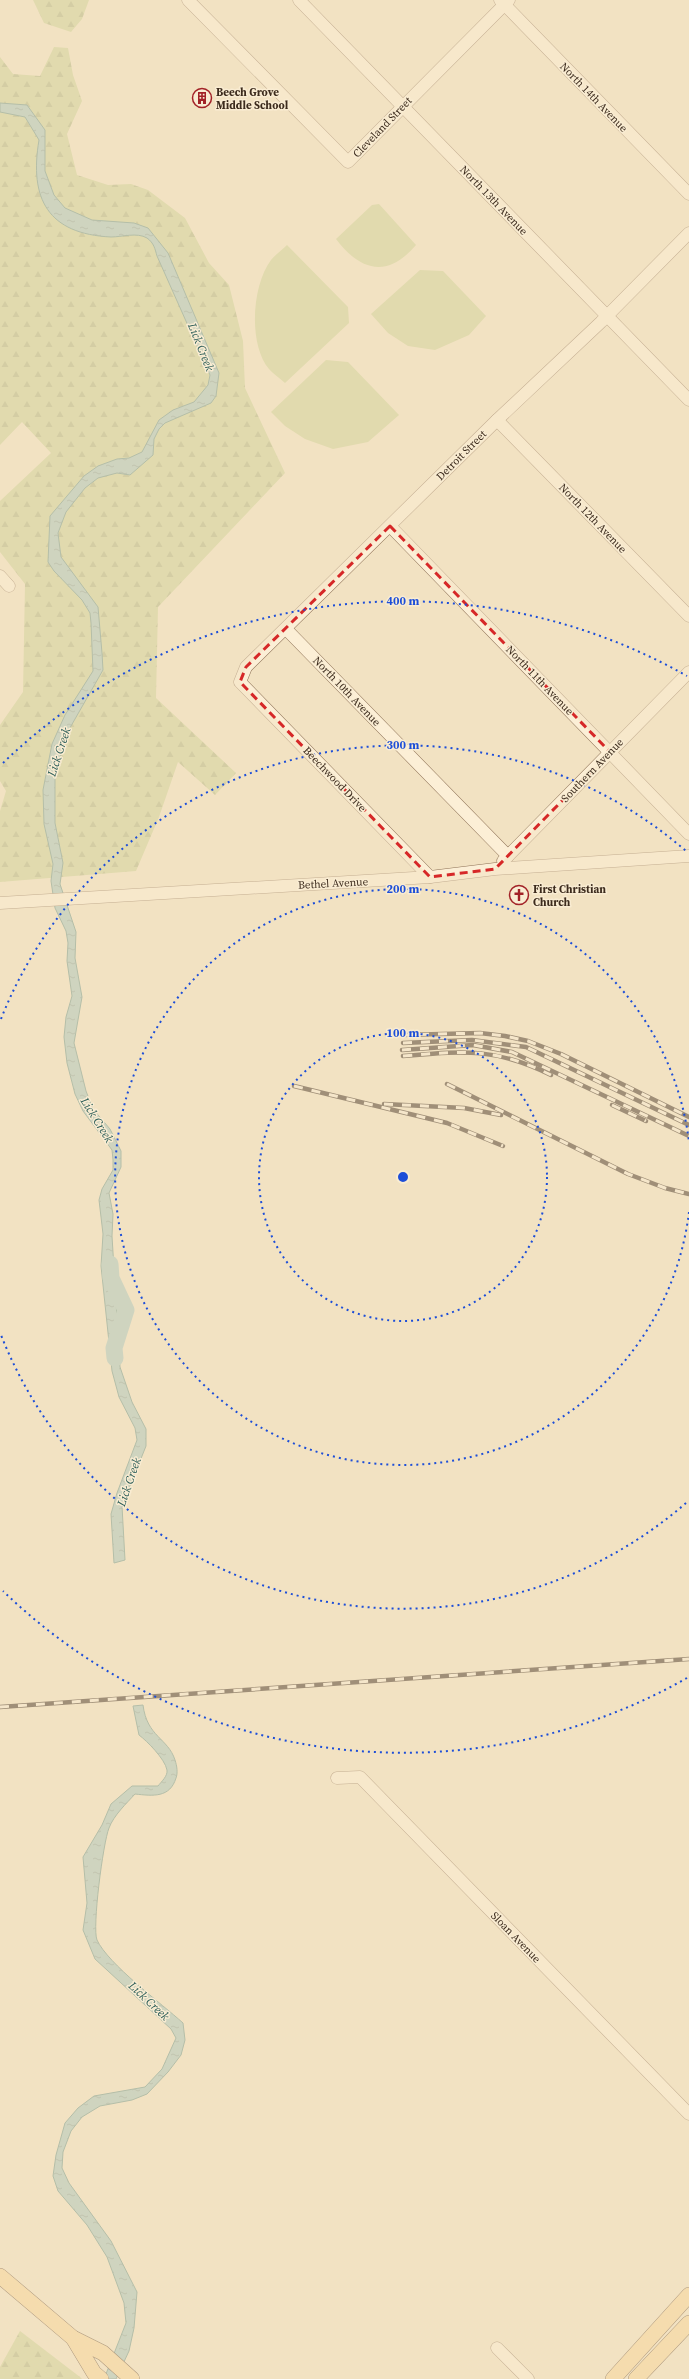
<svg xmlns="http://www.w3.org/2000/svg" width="689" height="2379" viewBox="0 0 689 2379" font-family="'Source Serif 4',serif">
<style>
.forest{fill:url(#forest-firs)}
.park{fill:#ccd194}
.water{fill:url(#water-ripples);stroke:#6a9388}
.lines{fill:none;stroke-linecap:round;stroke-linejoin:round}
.river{stroke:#a5c4ba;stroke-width:17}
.minor-casing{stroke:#8e7257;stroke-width:13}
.major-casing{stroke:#5b402c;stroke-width:16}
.minor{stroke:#fcefd6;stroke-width:12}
.major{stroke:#f8d696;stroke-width:15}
.rail-casing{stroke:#3c2b1d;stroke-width:4.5}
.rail{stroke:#f9ecd2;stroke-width:3;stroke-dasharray:9;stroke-linecap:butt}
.marked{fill:none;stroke:#d62828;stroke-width:3;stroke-dasharray:8 5;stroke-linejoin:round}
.ring{fill:none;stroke:#1d4ed8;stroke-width:2;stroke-dasharray:2 4}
.labels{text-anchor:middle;stroke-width:3;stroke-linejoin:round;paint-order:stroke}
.poi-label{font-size:11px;font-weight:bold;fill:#3c2b1d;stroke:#f9ecd2;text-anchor:start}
.street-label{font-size:11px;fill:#3c2b1d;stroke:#f9ecd2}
.water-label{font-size:12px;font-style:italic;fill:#2b5d58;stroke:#f9ecd2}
.centre{fill:#1d4ed8;stroke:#f9ecd2;stroke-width:2}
.ring-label{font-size:12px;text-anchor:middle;font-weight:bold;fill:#1d4ed8;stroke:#f9ecd2;stroke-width:3;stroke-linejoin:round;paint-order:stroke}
</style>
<defs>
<pattern id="forest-firs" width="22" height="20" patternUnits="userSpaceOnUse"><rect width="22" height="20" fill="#ccd194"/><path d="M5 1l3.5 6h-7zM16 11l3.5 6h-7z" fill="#b0b47f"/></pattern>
<pattern id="water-ripples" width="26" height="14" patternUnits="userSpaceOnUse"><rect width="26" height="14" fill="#a5c4ba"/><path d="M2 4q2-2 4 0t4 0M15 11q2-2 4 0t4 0" fill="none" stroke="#889f97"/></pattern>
</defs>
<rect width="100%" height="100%" fill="#f2e2c2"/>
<!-- forest -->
<g class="forest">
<polygon points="33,0 89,0 82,19 71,32 44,23"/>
<polygon points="54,47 68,48 73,75 82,101 67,134 77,175 108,185 131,184 148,190 185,218 209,263 229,285 243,341 245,388 285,473 158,607 156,698 236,773 215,795 178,762 159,817 136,871 0,882 0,811 6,791 0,781 0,725 23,692 25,584 0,552 0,501 51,453 22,422 0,445 0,57 13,74 40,76"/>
<polygon points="20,2331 80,2377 82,2379 0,2379 0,2367"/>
</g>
<!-- park -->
<g class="park">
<path d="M379,204L416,245C388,278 361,272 336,239L372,205Z"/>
<path d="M287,245L348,307L349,323L285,383C280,378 273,374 269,369C248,344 252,285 271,260C275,255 282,250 287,245Z"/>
<polygon points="420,270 443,271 486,316 469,335 435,350 408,346 388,333 371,314"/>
<polygon points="326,360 348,362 399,415 368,442 333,449 305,439 285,426 271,412"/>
</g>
<!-- water -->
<g class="water">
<path d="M0,103L27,105L45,130V171L54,195L65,208L92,220L134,223L148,228L168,253L219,373L216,396L211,403L165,423L159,429L154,439L153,455L130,475L117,473L98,478L85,488L66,512L58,533L61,557L98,607L102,653L103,670L67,733L61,754L55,778V823L63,863L60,884L76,932L75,958L82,997L74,1043L86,1091L93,1109L110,1129L121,1151V1167L109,1193L113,1214L112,1236L120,1367L132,1402L146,1429V1446L122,1506L125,1560L114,1563L111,1514L117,1493L137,1440L135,1428L119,1397L112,1371L101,1266L103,1234L99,1200L102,1189L113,1170V1160L112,1150L83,1111L75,1094L67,1063L64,1037L66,1017L72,996L67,961L68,943L66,931L55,908L51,881L53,864L44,824L43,790L52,744L65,715L93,671L91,623L90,613L82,600L54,571L48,562L50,516L84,476L98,466L117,459L129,458L142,452L159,420L173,410L194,402L208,385L210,375L157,256C155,249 154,243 147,238C137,232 122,237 111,237C48,234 29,199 39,140L25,117L0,112Z"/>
<path d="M143,1705C147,1737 168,1738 175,1760C177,1766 178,1773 176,1778C170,1798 153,1796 135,1794C126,1804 114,1815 109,1828C103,1843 92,1928 97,1940C108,1964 162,2004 183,2023L185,2040L181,2055L168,2072L147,2094L132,2100L100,2106L82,2117L71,2131L63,2152L62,2168L69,2183L111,2241L137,2292L134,2328L129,2351L116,2379H104L126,2323L124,2303L107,2257L87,2225L58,2191L53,2176L56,2155L65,2123L78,2108L94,2096L145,2087L162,2069L176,2038L171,2029L95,1959L83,1930L87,1903L83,1857L102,1825L111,1804L132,1786H158C161,1782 168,1776 167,1770C165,1759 147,1741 139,1735L133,1706Z"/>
</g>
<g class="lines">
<!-- river -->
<polyline class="river" points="110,1264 111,1278 126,1310 114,1348 115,1358"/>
<!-- minor casing -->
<g class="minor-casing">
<g id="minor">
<polyline points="188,0 348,162 509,0"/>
<polyline points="299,0 689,400"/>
<polyline points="500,0 689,194"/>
<polyline points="497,420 689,616"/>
<polyline points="390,526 689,834"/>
<polyline points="0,576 9,586"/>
<polyline points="286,629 508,856"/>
<polyline points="503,861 689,672"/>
<polyline points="430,877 240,682 246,667 497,420 601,322 689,233"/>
<polyline points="0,903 430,877 495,869 689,856"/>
<polyline points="337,1778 360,1777 689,2114"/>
<polyline points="497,2348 528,2379"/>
</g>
</g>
<!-- major casing -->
<g class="major-casing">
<g id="major">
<polyline points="0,2276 73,2338 103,2353 132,2379"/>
<polyline points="73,2338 94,2373 101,2379"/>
<polyline points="613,2379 689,2295"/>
<polyline points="636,2379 689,2323"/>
</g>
</g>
<!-- minor -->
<use href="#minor" class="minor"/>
<!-- major -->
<use href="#major" class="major"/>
<!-- rail casing -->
<g class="rail-casing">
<g id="rail">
<polyline points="402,1035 480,1033 505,1036 528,1041 561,1054 689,1117"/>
<polyline points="403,1043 472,1040 526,1047 689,1125"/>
<polyline points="402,1050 473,1045 512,1052 689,1136"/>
<path d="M403,1056C463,1051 494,1047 551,1075"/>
<polyline points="447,1084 628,1174 665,1188 689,1194"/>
<polyline points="294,1086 447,1123 503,1146"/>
<polyline points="384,1104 464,1108 501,1115"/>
<polyline points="612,1105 646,1121"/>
<polyline points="0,1707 689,1659"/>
</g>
</g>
<!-- rail -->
<use href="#rail" class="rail"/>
</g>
<!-- marked area -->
<path d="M0 0H689V2379H0ZM390,526L610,752L495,869L430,877L240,682L246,667Z" fill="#f2e2c2" fill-opacity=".55" fill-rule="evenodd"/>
<path class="marked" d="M390,526L610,752L495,869L430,877L240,682L246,667Z"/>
<!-- distance rings -->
<g class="ring">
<circle cx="403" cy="1177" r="144"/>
<path d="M689 1212A288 288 0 1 1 689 1142"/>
<path d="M686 1503A432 432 0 0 1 1 1335M1 1019A432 432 0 0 1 686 851"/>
<path d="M687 1678A576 576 0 0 1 3 1591M3 763A576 576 0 0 1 687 676"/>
</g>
<!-- icons -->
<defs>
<g id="building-ring" transform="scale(1)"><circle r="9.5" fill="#f9ecd2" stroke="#a22227" stroke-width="1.5"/><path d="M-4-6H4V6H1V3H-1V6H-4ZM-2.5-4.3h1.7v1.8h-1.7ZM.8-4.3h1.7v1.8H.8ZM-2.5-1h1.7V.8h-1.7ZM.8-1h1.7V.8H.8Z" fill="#a22227"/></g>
<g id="church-ring" transform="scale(1)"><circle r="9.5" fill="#f9ecd2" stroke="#a22227" stroke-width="1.5"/><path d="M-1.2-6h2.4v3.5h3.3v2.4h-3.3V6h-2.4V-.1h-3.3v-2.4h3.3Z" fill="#a22227"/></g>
</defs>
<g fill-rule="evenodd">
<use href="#building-ring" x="202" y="98"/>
<use href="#church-ring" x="519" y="895"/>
</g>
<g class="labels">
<!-- poi labels -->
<g class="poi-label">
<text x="216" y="96">Beech Grove<tspan x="216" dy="13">Middle School</tspan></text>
<text x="533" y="893">First Christian<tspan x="533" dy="13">Church</tspan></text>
</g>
<!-- street labels -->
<g class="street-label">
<text transform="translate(594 97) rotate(46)" y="4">North 14th Avenue</text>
<text transform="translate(382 127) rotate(-46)" y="4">Cleveland Street</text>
<text transform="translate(494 200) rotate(46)" y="4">North 13th Avenue</text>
<text transform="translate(461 455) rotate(-45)" y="4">Detroit Street</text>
<text transform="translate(593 518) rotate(46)" y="4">North 12th Avenue</text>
<text transform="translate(540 680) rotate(46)" y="4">North 11th Avenue</text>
<text transform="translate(347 691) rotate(46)" y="4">North 10th Avenue</text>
<text transform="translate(592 770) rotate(-46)" y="4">Southern Avenue</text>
<text transform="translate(335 779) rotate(46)" y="4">Beechwood Drive</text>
<text transform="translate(333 883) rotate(-3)" y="4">Bethel Avenue</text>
<text transform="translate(516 1937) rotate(46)" y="4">Sloan Avenue</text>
</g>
<!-- water labels -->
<g class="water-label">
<text transform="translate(201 347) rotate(68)" y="4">Lick Creek</text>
<text transform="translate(59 752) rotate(-72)" y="4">Lick Creek</text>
<text transform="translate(97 1120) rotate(58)" y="4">Lick Creek</text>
<text transform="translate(129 1482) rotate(-71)" y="4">Lick Creek</text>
<text transform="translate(149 2001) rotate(43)" y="4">Lick Creek</text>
</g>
</g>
<circle cx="403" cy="1177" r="6" class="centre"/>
<g class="ring-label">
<text x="403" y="605">400 m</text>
<text x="403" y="749">300 m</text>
<text x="403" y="893">200 m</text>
<text x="403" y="1037">100 m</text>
</g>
</svg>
